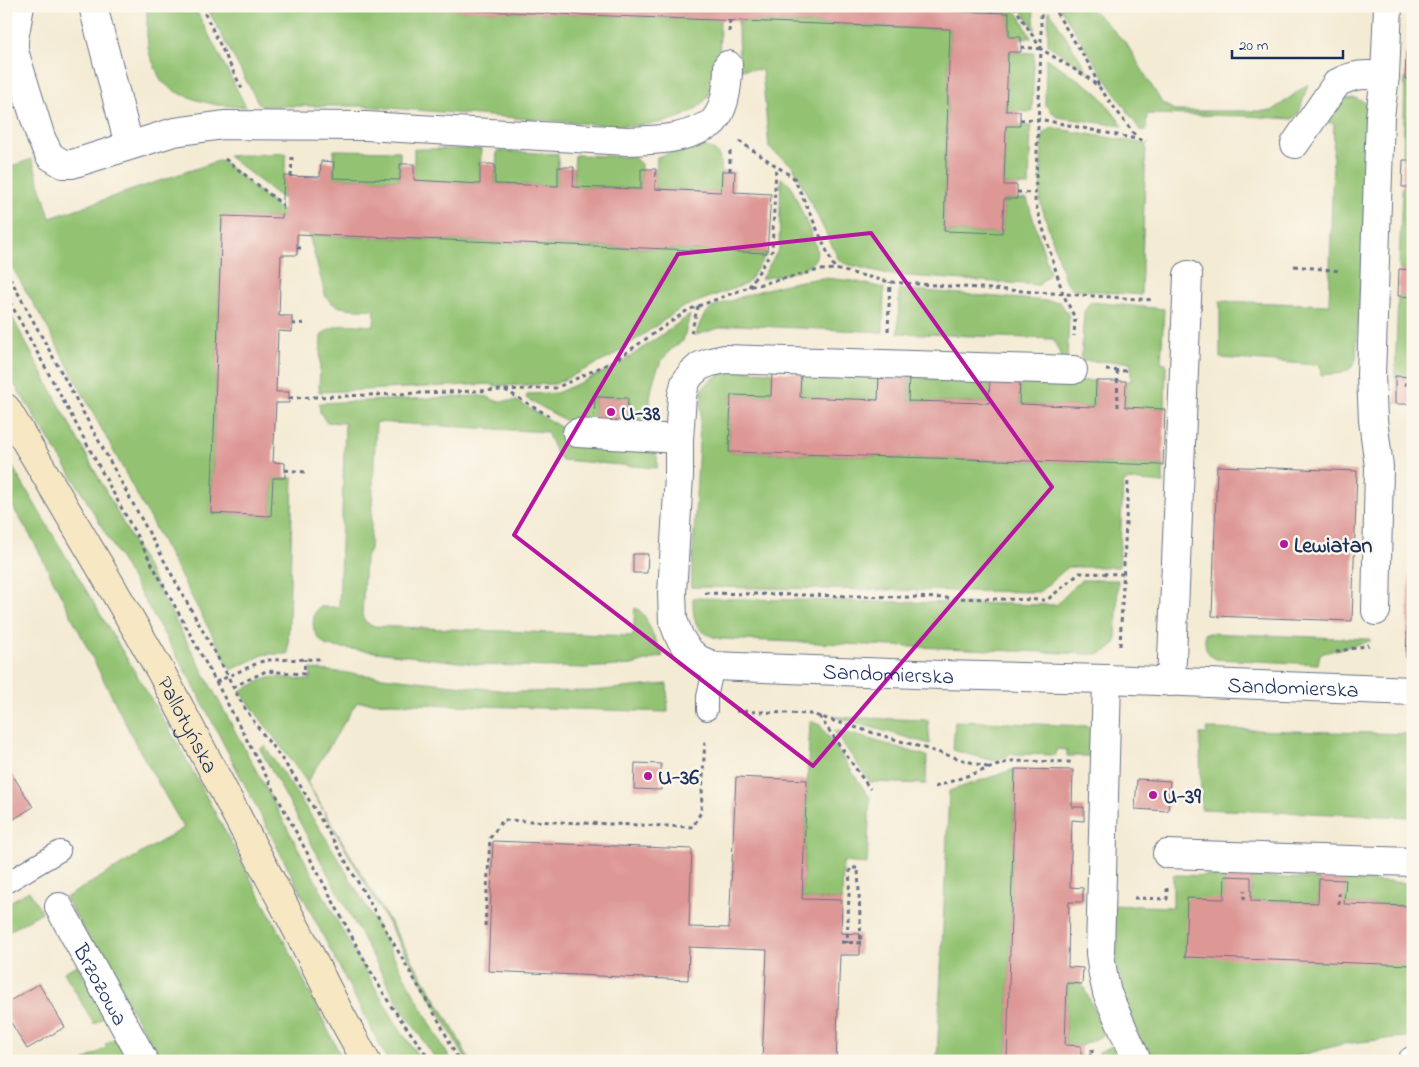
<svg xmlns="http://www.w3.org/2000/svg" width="1419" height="1067" viewBox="0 0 1419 1067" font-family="'Indie Flower',sans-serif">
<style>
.green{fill:#93c372;stroke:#577968}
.building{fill:#dd9795}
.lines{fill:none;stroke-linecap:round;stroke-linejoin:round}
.service-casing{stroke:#677187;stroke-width:22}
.minor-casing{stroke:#677187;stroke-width:30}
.secondary-casing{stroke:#677187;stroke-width:30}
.path{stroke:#677187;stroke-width:3;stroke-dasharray:4 4;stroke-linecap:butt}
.service{stroke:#fff;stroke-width:20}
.minor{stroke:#fff;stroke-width:28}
.secondary{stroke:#f7e8c3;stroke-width:28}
.marked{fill:none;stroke:#b5179e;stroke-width:4;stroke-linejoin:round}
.poi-dot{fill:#b5179e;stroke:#fbf7ec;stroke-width:2}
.labels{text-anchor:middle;stroke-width:5;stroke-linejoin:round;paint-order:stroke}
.poi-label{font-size:22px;font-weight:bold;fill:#1b2f5e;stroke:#fbf7ec;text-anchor:start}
.street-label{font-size:22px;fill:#1b2f5e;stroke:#fbf7ec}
</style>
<rect width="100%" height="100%" fill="#fbf7ec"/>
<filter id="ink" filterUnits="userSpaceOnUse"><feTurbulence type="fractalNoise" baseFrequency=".02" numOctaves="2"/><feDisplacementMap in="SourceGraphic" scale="10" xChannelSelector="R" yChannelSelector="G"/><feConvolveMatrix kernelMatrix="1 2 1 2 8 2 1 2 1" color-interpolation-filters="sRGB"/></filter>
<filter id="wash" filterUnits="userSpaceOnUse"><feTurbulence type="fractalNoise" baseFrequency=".0096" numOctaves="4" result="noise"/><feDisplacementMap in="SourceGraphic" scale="20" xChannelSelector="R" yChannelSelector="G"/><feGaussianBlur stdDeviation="1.12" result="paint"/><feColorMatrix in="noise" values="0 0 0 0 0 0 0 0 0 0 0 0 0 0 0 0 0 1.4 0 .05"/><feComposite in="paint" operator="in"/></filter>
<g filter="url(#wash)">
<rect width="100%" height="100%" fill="#f4ebd4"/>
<!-- green -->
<g class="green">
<polygon points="147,6 194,6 246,107 217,105 197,100 176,92 161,81 149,53 147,36"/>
<path d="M206,6H361L720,20C719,44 722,74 708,96C691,123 646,126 617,126L365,106H260Z"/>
<polygon points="951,6 1012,6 1021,18 1031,38 1009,37 1009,13 951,11"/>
<polygon points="1019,6 1033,6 1035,30"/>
<polygon points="1059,6 1089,6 1126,43 1162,103 1176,111 1272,111 1308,84 1299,113 1293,119 1246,116 1147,114 1146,131 1140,130 1097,66"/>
<polygon points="1049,10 1088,72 1048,45 1048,26"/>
<polygon points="738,21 950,29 944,231 1002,233 1004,199 1027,199 1050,273 1039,285 893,275 846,264 839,260 793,166 769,148 762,70 739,69"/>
<polygon points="1008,52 1034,53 1032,112 1006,111"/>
<polygon points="1046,58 1097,92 1123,126 1057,117 1045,105"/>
<polygon points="1405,79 1413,79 1413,160 1403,160"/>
<path d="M1355,98L1366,103L1371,110L1356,359C1350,376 1337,373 1321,375L1320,365L1220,358V301L1329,305L1334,123H1327L1331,108L1344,99Z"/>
<polygon points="1006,126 1031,126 1029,186 1004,185"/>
<polygon points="1052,128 1146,144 1141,295 1072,289 1065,280 1040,201 1042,134"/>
<path d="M695,146C726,144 722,169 721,192L655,189L657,157L660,156Z"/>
<polygon points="414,149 481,149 480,184 414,180"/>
<polygon points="334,150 400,151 400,180 333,178"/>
<polygon points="497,151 558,154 558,186 495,184"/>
<polygon points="286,153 283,199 228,156"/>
<polygon points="575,155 634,157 641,164 641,189 573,187"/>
<polygon points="32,159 50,218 221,160 283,212 282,218 222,216 211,513 271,516 273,478 293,478 288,654 269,654 263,655 231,670 46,325 6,257 6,168"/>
<path d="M781,178L790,184L815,243C816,248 818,254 815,259C808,272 774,276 761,279L779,249Z"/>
<polygon points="1402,187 1413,187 1413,270 1399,269"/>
<path d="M309,235L767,253L749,281L746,284L683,307L611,357L555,384L493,386L491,384L319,392L321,336C335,321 355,325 374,326L375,310C359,308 336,312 326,297Z"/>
<path d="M824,278L853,281L884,288L883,332L736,325L719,328L696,335C699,325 702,315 711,309C717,304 726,303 733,300C762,289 793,281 824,278Z"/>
<polygon points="899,289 1060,302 1069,316 1067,362 1064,362 1053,339 898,333"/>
<polygon points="1398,296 1413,297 1413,377 1395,376"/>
<polygon points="1090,302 1164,309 1161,362 1166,363 1165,409 1125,407 1126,381 1131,381 1131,362 1081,361 1084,312"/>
<polygon points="6,306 347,939 400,1030 422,1061 388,1061 190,679 77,484 6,371"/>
<path d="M690,315L683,341C651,359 650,393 648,426L627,427L628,398L595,397L594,425L568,422L526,398L528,394L557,393L617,366Z"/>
<path d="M735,370L772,372L771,396L731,395L729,452L1163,465V483L1131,480L1125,481L1123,484L1119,567H1068L1039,592L691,587L702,390C708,378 723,374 735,370Z"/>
<polygon points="801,373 879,375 878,400 800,397"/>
<polygon points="909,376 990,378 989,403 908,401"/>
<polygon points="1020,379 1096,381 1095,407 1019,404"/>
<path d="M479,396L488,397L496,401H517L567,431L569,444L648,448C658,451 658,459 657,468L562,460L556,453L547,432L376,422L370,549L365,559L362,616L366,622L372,626L633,636L635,608L639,610L644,615L663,656L632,665L584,668L484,665L326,646C314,635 310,627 316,610L320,607H339L345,423L326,422L320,412L319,403Z"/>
<polygon points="6,456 179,746 289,950 343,1061 161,1061 147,1036 65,898 184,828 137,746 33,540 6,496"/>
<path d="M1081,580H1118L1116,641C1111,652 1101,654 1090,654L721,639C695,633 693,623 693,598L1056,605Z"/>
<path d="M1205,633L1370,639V641L1320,654L1318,664L1216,659C1204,653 1205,645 1205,633Z"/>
<polygon points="311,669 516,692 590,691 667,684 668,712 357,702 307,782 455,1032 470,1061 467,1061 307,782 240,691 265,679 275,677 310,680"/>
<polygon points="835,717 928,720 930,744"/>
<polygon points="810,721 820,725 870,798 867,864 843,862 842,900 802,899"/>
<polygon points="955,721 1088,726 1093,731 1095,756 1067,756 1067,750 1056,749 1056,755 1012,754 994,761 953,750"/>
<polygon points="1207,729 1413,734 1413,817 1201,809 1200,734 1207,734"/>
<polygon points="834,731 841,731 927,756 926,784 870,782"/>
<polygon points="265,746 327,840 362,899 451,1061 437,1061 398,1003 260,749"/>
<polygon points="1015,769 1007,1061 937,1061 949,791"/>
<polygon points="1173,875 1225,876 1224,899 1413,965 1413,1036 1342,1044 1280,1061 1149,1061 1120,989 1123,984 1120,975 1113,971 1108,905 1173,907"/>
<polygon points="1251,877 1319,879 1318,903 1251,901"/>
<polygon points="1346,880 1412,883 1411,906 1344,904"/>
<polygon points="29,891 42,912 6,933 6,904"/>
<polygon points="77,965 107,1015 94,1024 64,972"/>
<polygon points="1067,983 1082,984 1095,1011 1105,1034 1081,1046 1065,1045"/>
<polygon points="119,1036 134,1061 84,1061 107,1047 105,1044"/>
<polygon points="1115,1045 1121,1061 1099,1061 1099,1052"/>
</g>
<g id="blocks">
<!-- building -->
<g class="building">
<polygon points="402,6 951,6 951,11 1009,13 1009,37 1021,37 1021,52 1008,52 1006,111 1020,111 1020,126 1006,126 1004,185 1017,185 1017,199 1004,199 1002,233 944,231 950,29 402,8"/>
<polygon points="1406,52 1413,53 1413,79 1405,79"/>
<polygon points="6,80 16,107 6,110"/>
<polygon points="1403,160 1413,160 1413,187 1402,187"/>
<polygon points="321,161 334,162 333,178 400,180 400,164 414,164 414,180 480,184 480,164 491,164 495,165 495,184 558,186 558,167 574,167 573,187 641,189 641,169 656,169 655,189 721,192 722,171 735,171 734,192 771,194 767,253 297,234 297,255 281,255 279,316 292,316 292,332 278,331 276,392 289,392 289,403 276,403 273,462 285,463 285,478 273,478 271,516 211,513 222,216 282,218 284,176 320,177"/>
<polygon points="1399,269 1413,270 1413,297 1398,296"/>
<polygon points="772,372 801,373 800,397 878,400 879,375 909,376 908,401 989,403 990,378 1020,379 1019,404 1095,407 1096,381 1126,381 1125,407 1165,409 1163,465 729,452 731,395 771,396"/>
<polygon points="1395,376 1413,377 1413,404 1395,404"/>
<polygon points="595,397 628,398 627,427 594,425"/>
<polygon points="1217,466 1357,471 1352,621 1212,616"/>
<polygon points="1411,546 1413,546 1413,658 1406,658"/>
<polygon points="633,554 648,554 647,573 633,573"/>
<polygon points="635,763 661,764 661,790 634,789"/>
<polygon points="6,765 33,807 6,824"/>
<polygon points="1015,769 1073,770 1072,807 1084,807 1084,821 1072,820 1070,887 1083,888 1083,902 1069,902 1068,967 1083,968 1082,984 1067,983 1065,1045 1081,1046 1081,1061 1007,1061"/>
<polygon points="736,777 807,780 802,899 842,900 841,933 860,934 860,955 840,955 836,1061 762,1061 767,950 689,947 688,980 488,971 493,841 692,849 689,927 729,928"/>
<polygon points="1137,779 1170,781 1168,811 1135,809"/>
<polygon points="1225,876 1251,877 1251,901 1318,903 1319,879 1346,880 1344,904 1411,906 1411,893 1413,893 1413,965 1185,957 1187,898 1224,899"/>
<polygon points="39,984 65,1027 27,1049 6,1014 6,1003"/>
</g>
</g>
</g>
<g filter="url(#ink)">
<use href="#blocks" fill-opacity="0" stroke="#677187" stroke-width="1"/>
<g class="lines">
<!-- service casing -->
<g class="service-casing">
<g id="service">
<polyline points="707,710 707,697 714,666"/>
<polyline points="6,883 60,851"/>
</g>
</g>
<!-- minor casing -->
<g class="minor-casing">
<g id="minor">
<path d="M20,6L14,39V51L41,138L50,156L63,164H72L174,132L224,125L366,126L627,141C653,140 681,140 704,127C707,126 712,124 714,121C726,107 728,82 728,65"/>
<polyline points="93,6 129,145"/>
<path d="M1295,144L1337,83C1354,74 1365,74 1385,76"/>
<path id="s1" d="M1073,370L725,359L711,362L700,366L691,374L685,383L682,396L679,439V476L672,593L673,620L679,636L687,649L698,659L714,666L941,675L1107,679L1413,691"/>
<polyline points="577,433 679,439"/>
<polyline points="1376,611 1379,467 1373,420 1371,375 1380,117 1385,76 1388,6"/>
<polyline points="1107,679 1100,953 1103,975 1107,993 1137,1061"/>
<polyline points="1171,682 1188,275"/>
<polyline points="1167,854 1413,862"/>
<path id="s2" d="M59,907L144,1061"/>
<polyline points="1412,1061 1413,1061"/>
</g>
</g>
<!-- secondary casing -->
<g class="secondary-casing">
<g id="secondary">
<path id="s3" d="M6,408L99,565L161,672L305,945L338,1010L366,1061"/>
</g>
</g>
<!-- path -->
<g class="path">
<polyline points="201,6 243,91"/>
<polyline points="1014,6 1041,49 1087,77 1099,87 1137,138"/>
<polyline points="1041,6 1041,49 1035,202 1063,294 1075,318 1074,336"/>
<polyline points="1052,6 1090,66 1099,86"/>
<polyline points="729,32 730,20"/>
<polyline points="1021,47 1041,49"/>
<polyline points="1020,120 1039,119 1146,141"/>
<polyline points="739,141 794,178 835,269"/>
<polyline points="225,159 283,205"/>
<polyline points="730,171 730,151"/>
<polyline points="291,177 292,157"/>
<polyline points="1017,192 1036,193"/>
<polyline points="297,248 305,248"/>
<polyline points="1294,266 1341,271"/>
<path d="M6,271L184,597L228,676C245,717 278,750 301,787C349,865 394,945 440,1023L459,1061"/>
<polyline points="749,287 772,251 776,167"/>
<polyline points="6,295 216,682 367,965 391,1006 431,1061"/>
<polyline points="292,324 308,323"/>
<polyline points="888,331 890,282"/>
<polyline points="691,333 698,306"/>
<polyline points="1106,370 1127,371"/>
<polyline points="1117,371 1118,407"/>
<polyline points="1404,384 1413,384"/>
<polyline points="505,390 549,416"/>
<polyline points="289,398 556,388 614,361 688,310 749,287 819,270 835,269 890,282 1153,300"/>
<polyline points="285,470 305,472"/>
<polyline points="705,593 1047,600 1080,573 1123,574"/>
<polyline points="1120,646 1128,481"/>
<polyline points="1336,652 1369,645"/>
<polyline points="216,682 260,662 267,660 320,659"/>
<polyline points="233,687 266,671 304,674 305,659"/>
<polyline points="736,711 811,714 990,768"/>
<polyline points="819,716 870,789"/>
<polyline points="935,787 1010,761 1073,762"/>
<polyline points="1134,898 1167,899 1167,888"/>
<polyline points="1244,900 1245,890"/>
<polyline points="1339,904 1339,893"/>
<polyline points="485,926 490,838 503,820 693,827 701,812 705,739"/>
<polyline points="841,942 861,943 858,868 850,868 847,943"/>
<polyline points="1081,1057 1092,1055"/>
<polyline points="1092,1061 1092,1049 1095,1048"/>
</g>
<!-- service -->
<use href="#service" class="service"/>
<!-- minor -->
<use href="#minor" class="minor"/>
<!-- secondary -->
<use href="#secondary" class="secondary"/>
</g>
</g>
<!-- marked area -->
<path class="marked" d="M871,233L1052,487L813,766L514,535L678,254Z"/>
<!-- markers -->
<g class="poi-dot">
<circle cx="611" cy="412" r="5"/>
<circle cx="1284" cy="544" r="5"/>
<circle cx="648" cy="776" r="5"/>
<circle cx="1153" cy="795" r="5"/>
</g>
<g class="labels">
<!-- poi labels -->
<g class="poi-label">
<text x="621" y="420">U-38</text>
<text x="1294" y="552">Lewiatan</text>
<text x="658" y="784">U-36</text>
<text x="1163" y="803">U-39</text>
</g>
<!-- street labels -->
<g class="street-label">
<text dy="8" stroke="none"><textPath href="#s1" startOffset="874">Sandomierska</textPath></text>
<text dy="8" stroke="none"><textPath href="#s1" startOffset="1279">Sandomierska</textPath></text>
<text dy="8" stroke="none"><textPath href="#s3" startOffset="365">Pallotyńska</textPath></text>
<text dy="8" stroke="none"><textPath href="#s2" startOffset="88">Brzozowa</textPath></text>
</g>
</g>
<!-- margin -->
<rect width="1419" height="1067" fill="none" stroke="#fbf7ec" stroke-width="25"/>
<!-- scale -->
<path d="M1232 50v8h111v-8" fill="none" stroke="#1b2f5e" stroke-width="2.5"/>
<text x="1239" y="50" font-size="15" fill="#1b2f5e" stroke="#fbf7ec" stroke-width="4" paint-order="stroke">20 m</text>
</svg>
